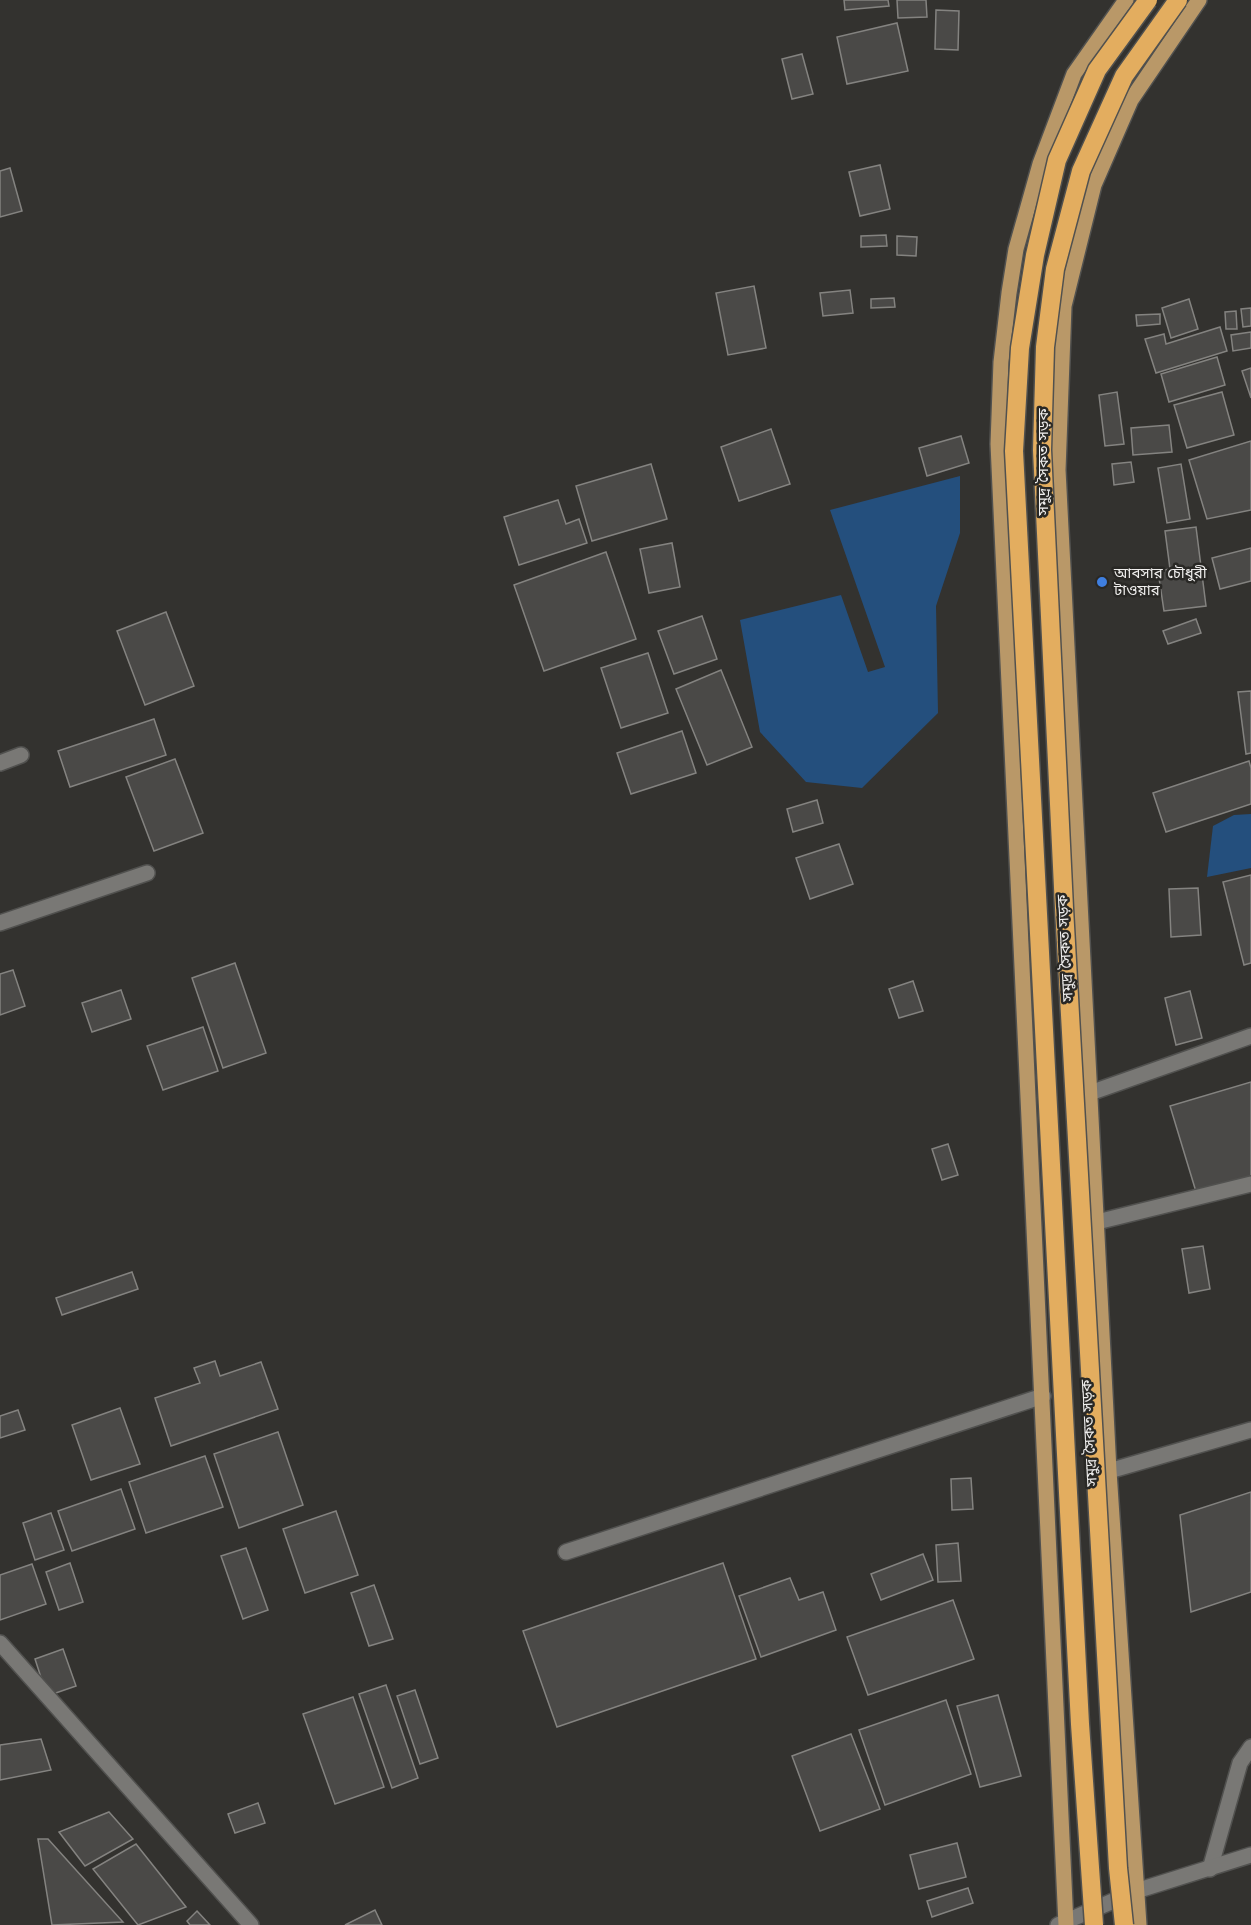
<svg xmlns="http://www.w3.org/2000/svg" width="1251" height="1925" viewBox="0 0 1251 1925" font-family="'DejaVu Sans','Noto Sans Bengali',sans-serif">
<style>
.water{fill:#244f7d}
.building{fill:#4a4947;stroke:#848380;stroke-width:1.5}
.lines{fill:none;stroke-linecap:round;stroke-linejoin:round}
.minor-casing{stroke:#51514f;stroke-width:18}
.major-casing{stroke:#51514f;stroke-width:18}
.minor{stroke:#797875;stroke-width:15}
.major{stroke:#b99868;stroke-width:15}
.highway-bridge-casing{stroke:#51514f;stroke-width:21;stroke-linecap:butt}
.highway-bridge{stroke:#e3ad5f;stroke-width:18}
.shop-dot{fill:#3f7fe0;stroke:#292825;stroke-width:2}
.labels{text-anchor:middle;stroke-width:5;stroke-linejoin:round;paint-order:stroke}
.street-label{font-size:15px;fill:#efeeed;stroke:#292825}
.poi-label{font-size:15px;fill:#efeeed;stroke:#292825;text-anchor:start}
</style>
<rect width="100%" height="100%" fill="#33322f"/>
<!-- water -->
<g class="water">
<polygon points="960,476 960,533 936,606 938,713 862,788 806,782 760,732 740,620 841,595 868,672 885,667 830,510"/>
<polygon points="1251,814 1251,868 1207,877 1213,826 1234,815"/>
</g>
<!-- building -->
<g class="building">
<polygon points="844,0 888,0 889,6 845,10"/>
<polygon points="897,0 926,0 927,17 898,18"/>
<polygon points="936,10 959,11 958,50 935,49"/>
<polygon points="897,23 908,71 847,84 837,37"/>
<polygon points="802,54 813,94 792,99 782,59"/>
<polygon points="880,165 890,209 860,216 849,172"/>
<polygon points="10,168 22,211 0,217 0,171"/>
<polygon points="886,235 887,246 861,247 861,236"/>
<polygon points="897,236 917,237 916,256 897,255"/>
<polygon points="754,286 766,348 728,355 716,293"/>
<polygon points="850,290 853,313 823,316 820,293"/>
<polygon points="894,298 895,307 871,308 871,299"/>
<polygon points="1189,299 1198,329 1171,338 1162,308"/>
<polygon points="1251,308 1251,326 1243,327 1241,309"/>
<polygon points="1236,311 1237,329 1226,329 1225,312"/>
<polygon points="1160,314 1160,324 1137,326 1136,315"/>
<polygon points="1220,327 1227,351 1156,373 1145,339 1164,334 1166,344"/>
<polygon points="1251,332 1251,348 1233,351 1231,335"/>
<polygon points="1217,357 1225,385 1169,402 1161,374"/>
<polygon points="1251,368 1251,398 1242,371"/>
<polygon points="1117,392 1124,444 1105,446 1099,395"/>
<polygon points="1222,392 1234,435 1187,448 1174,405"/>
<polygon points="1169,425 1172,452 1133,455 1131,428"/>
<polygon points="771,429 790,484 739,501 721,447"/>
<polygon points="961,436 969,463 927,476 919,448"/>
<polygon points="1251,441 1251,510 1207,519 1189,460"/>
<polygon points="1131,462 1134,482 1114,485 1112,464"/>
<polygon points="651,464 667,519 592,541 576,486"/>
<polygon points="1181,464 1190,519 1167,523 1158,468"/>
<polygon points="558,500 566,524 579,519 587,543 519,565 504,517"/>
<polygon points="1196,527 1206,606 1164,611 1158,571 1170,569 1165,531"/>
<polygon points="672,543 680,587 649,593 640,549"/>
<polygon points="1251,548 1251,581 1220,589 1212,558"/>
<polygon points="606,552 636,639 544,671 514,585"/>
<polygon points="166,612 194,686 145,705 117,631"/>
<polygon points="702,616 717,659 674,674 658,631"/>
<polygon points="1196,619 1201,633 1168,644 1163,631"/>
<polygon points="648,653 668,713 621,728 601,668"/>
<polygon points="721,670 752,747 707,765 676,689"/>
<polygon points="1251,691 1251,753 1246,754 1238,692"/>
<polygon points="154,719 166,755 70,787 58,751"/>
<polygon points="682,731 696,773 631,794 617,753"/>
<polygon points="175,759 203,833 154,851 126,777"/>
<polygon points="1249,761 1251,768 1251,804 1166,832 1153,793"/>
<polygon points="817,800 823,823 793,832 787,809"/>
<polygon points="839,844 853,884 810,899 796,858"/>
<polygon points="1251,875 1251,963 1244,965 1223,882"/>
<polygon points="1198,888 1201,935 1171,937 1169,889"/>
<polygon points="235,963 266,1053 223,1068 192,978"/>
<polygon points="13,970 25,1006 0,1015 0,974"/>
<polygon points="913,981 923,1011 899,1018 889,989"/>
<polygon points="121,990 131,1019 92,1032 82,1003"/>
<polygon points="1190,991 1202,1038 1176,1045 1165,998"/>
<polygon points="203,1027 218,1071 163,1090 147,1046"/>
<polygon points="1251,1082 1251,1179 1197,1195 1170,1106"/>
<polygon points="948,1144 958,1175 942,1180 932,1149"/>
<polygon points="1203,1246 1210,1289 1189,1293 1182,1249"/>
<polygon points="132,1272 138,1289 62,1315 56,1298"/>
<polygon points="215,1361 220,1376 261,1362 278,1409 171,1446 155,1398 200,1383 194,1368"/>
<polygon points="120,1408 140,1464 91,1480 72,1425"/>
<polygon points="18,1410 25,1430 0,1438 0,1416"/>
<polygon points="278,1432 303,1505 239,1528 214,1454"/>
<polygon points="205,1456 223,1507 146,1533 129,1482"/>
<polygon points="971,1478 973,1509 952,1510 951,1479"/>
<polygon points="121,1489 135,1529 72,1551 58,1511"/>
<polygon points="1251,1492 1251,1592 1191,1612 1180,1515"/>
<polygon points="336,1511 358,1575 305,1593 283,1529"/>
<polygon points="51,1513 64,1550 35,1560 23,1523"/>
<polygon points="958,1543 961,1581 938,1582 936,1545"/>
<polygon points="246,1548 268,1610 243,1619 221,1556"/>
<polygon points="923,1554 933,1580 881,1600 871,1574"/>
<polygon points="70,1563 83,1602 59,1610 46,1572"/>
<polygon points="723,1563 756,1659 557,1727 523,1631"/>
<polygon points="32,1564 46,1604 0,1620 0,1575"/>
<polygon points="790,1578 799,1600 823,1592 836,1630 761,1657 739,1596"/>
<polygon points="374,1585 393,1639 369,1646 351,1593"/>
<polygon points="953,1600 974,1659 868,1695 847,1637"/>
<polygon points="63,1649 76,1686 47,1696 35,1659"/>
<polygon points="386,1685 418,1778 392,1788 359,1694"/>
<polygon points="415,1690 438,1758 420,1764 397,1696"/>
<polygon points="998,1695 1021,1776 980,1787 957,1706"/>
<polygon points="353,1697 384,1787 335,1804 303,1714"/>
<polygon points="946,1700 971,1774 885,1805 859,1730"/>
<polygon points="851,1734 880,1809 820,1831 792,1756"/>
<polygon points="41,1739 51,1770 0,1780 0,1745"/>
<polygon points="258,1803 265,1823 235,1833 228,1814"/>
<polygon points="109,1812 133,1839 85,1866 59,1832"/>
<polygon points="38,1839 48,1839 123,1922 52,1925"/>
<polygon points="957,1843 966,1877 919,1889 910,1855"/>
<polygon points="136,1844 186,1907 138,1925 93,1869"/>
<polygon points="968,1888 973,1903 932,1917 927,1901"/>
<polygon points="375,1910 382,1925 345,1925"/>
<polygon points="197,1911 210,1925 190,1925 187,1921"/>
</g>
<g class="lines">
<!-- minor casing -->
<g class="minor-casing">
<g id="minor">
<polyline points="0,763 21,755"/>
<polyline points="0,923 147,873"/>
<polyline points="1090,1093 1251,1036"/>
<polyline points="1097,1222 1251,1184"/>
<polyline points="1109,1471 1251,1430"/>
<polyline points="566,1552 1043,1396"/>
<polyline points="0,1643 251,1925"/>
<polyline points="1210,1869 1240,1763 1251,1747"/>
<polyline points="1058,1925 1136,1891 1251,1855"/>
</g>
</g>
<!-- major casing -->
<g class="major-casing">
<g id="major">
<polyline points="1066,1925 998,444 1001,362 1009,293 1016,249 1040,164 1074,74 1126,0"/>
<polyline points="1139,1925 1109,1471 1058,470 1064,306 1094,185 1131,100 1199,0"/>
</g>
</g>
<!-- minor -->
<use href="#minor" class="minor"/>
<!-- major -->
<use href="#major" class="major"/>
<!-- highway-bridge casing -->
<g class="highway-bridge-casing">
<g id="highway-bridge">
<polyline points="1094,1925 1080,1724 1014,451 1020,348 1035,255 1057,160 1097,70 1148,0"/>
<polyline points="1124,1925 1118,1868 1064,908 1042,450 1045,347 1055,269 1081,171 1124,76 1178,0"/>
</g>
</g>
<!-- highway-bridge -->
<use href="#highway-bridge" class="highway-bridge"/>
</g>
<!-- markers -->
<circle class="shop-dot" cx="1102" cy="582" r="6"/>
<g class="labels">
<!-- street labels -->
<g class="street-label">
<text transform="translate(1043 462) rotate(-90)" y="5">সমুদ্র সৈকত সড়ক</text>
<text transform="translate(1065 948) rotate(-93)" y="5">সমুদ্র সৈকত সড়ক</text>
<text transform="translate(1089 1433) rotate(-93)" y="5">সমুদ্র সৈকত সড়ক</text>
</g>
<!-- poi labels -->
<g class="poi-label">
<text x="1114" y="578">আবসার চৌধুরী<tspan x="1114" dy="17">টাওয়ার</tspan></text>
</g>
</g>
</svg>
